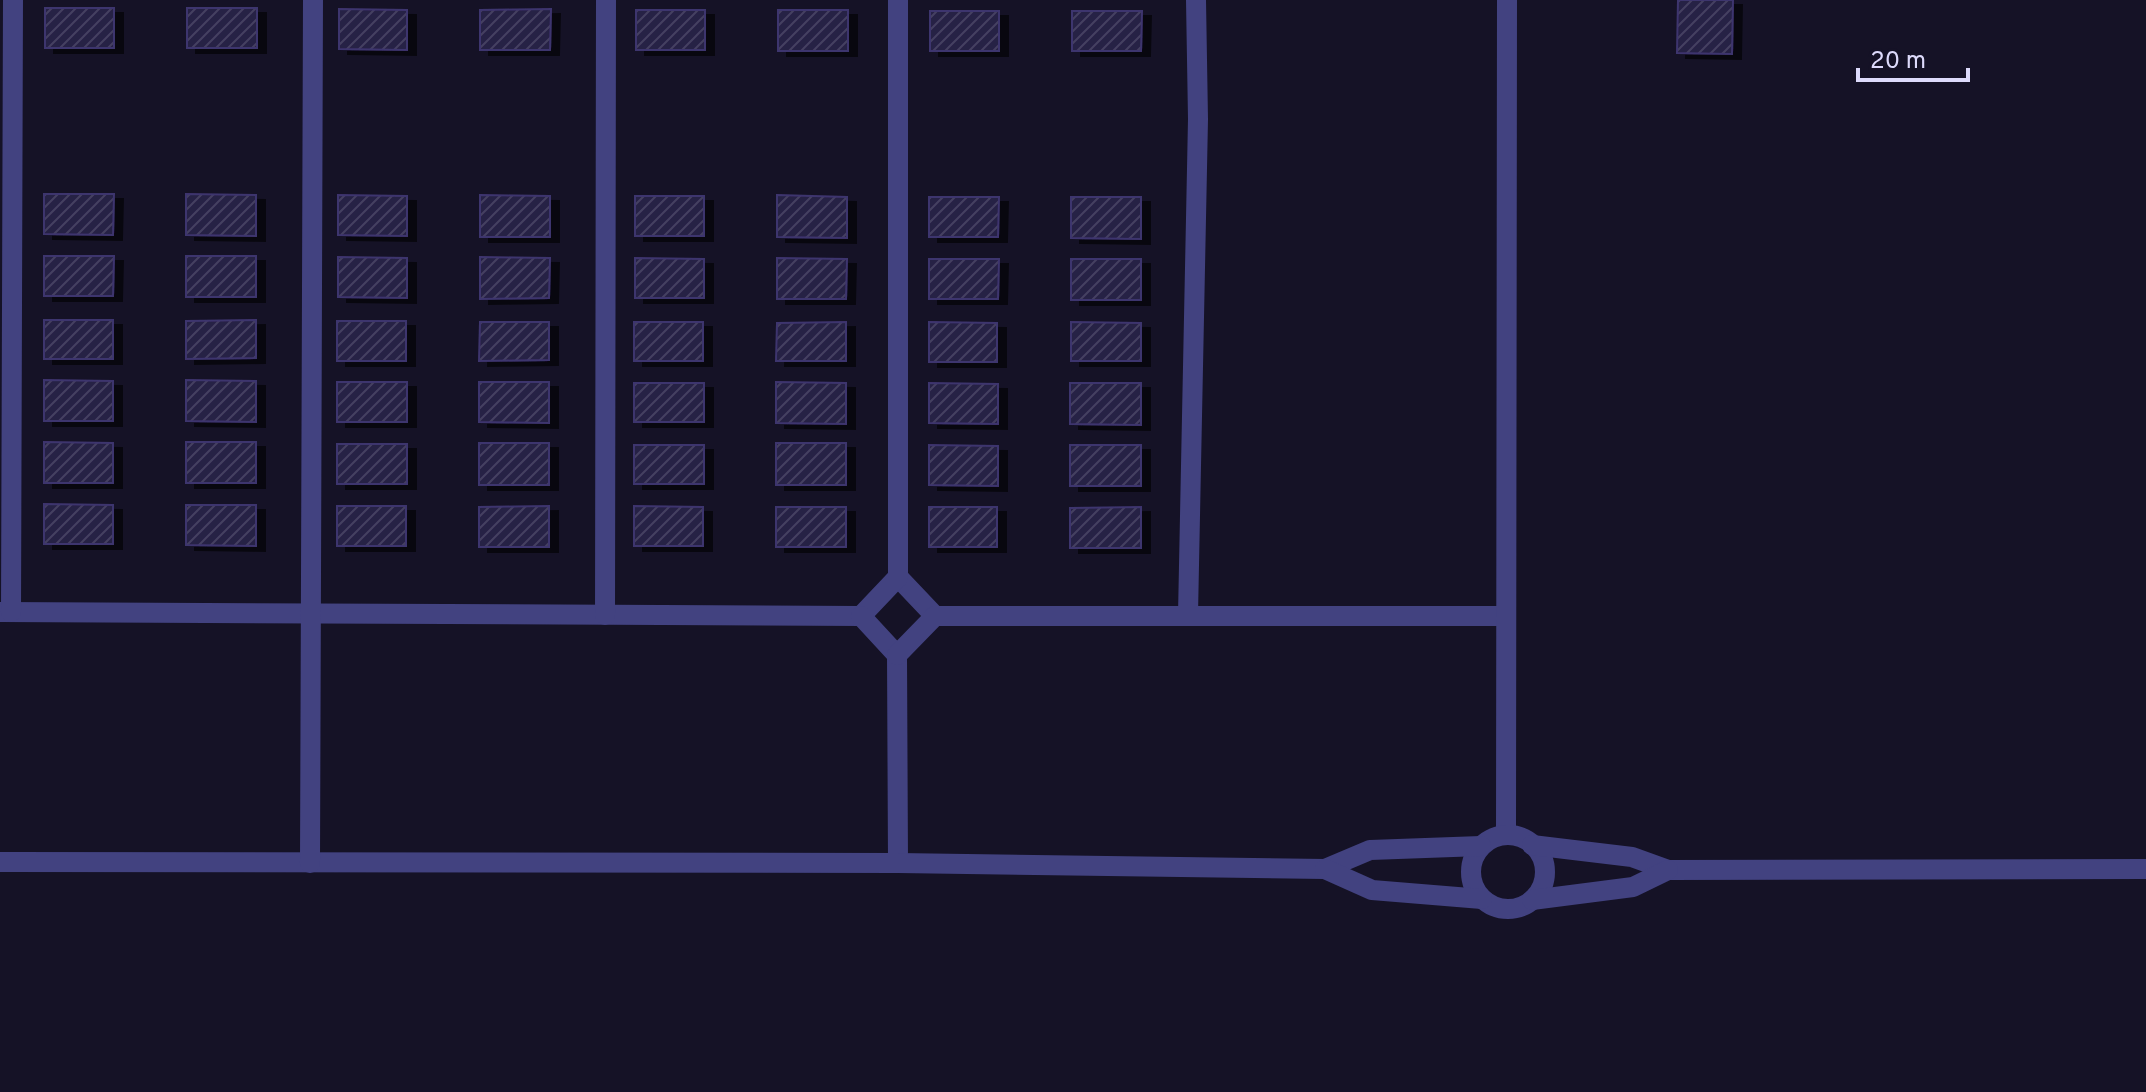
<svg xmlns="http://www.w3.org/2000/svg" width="2146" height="1092" viewBox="0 0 2146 1092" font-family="Overpass,sans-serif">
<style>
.building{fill:url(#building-hatch);stroke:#3e346e;stroke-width:2;filter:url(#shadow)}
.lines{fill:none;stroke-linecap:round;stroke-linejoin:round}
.street{stroke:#424280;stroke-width:20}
</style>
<defs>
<pattern id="building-hatch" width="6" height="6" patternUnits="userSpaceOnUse" patternTransform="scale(2)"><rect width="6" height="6" fill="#262045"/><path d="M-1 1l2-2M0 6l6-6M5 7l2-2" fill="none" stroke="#454061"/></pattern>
<filter id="shadow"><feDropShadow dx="9" dy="5" stdDeviation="0" flood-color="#0009"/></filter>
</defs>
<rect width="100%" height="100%" fill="#151226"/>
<!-- building -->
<g class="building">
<polygon points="1678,0 1733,0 1732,54 1677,53"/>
<rect x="45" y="8" width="69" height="40"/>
<rect x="187" y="8" width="70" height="40"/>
<polygon points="339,9 407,10 407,50 339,49"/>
<polygon points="551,9 550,50 480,50 480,10"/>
<rect x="636" y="10" width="69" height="40"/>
<rect x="778" y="10" width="70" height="41"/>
<rect x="930" y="11" width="69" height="40"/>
<polygon points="1072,11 1142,11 1141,51 1072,51"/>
<polygon points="44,194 114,194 113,235 44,234"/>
<polygon points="186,194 256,195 256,236 186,235"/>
<polygon points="338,195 407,196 407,236 338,235"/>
<polygon points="480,195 550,196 550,237 480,237"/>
<polygon points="777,195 847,197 847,238 777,237"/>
<rect x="635" y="196" width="69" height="40"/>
<polygon points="929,197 999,197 998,237 929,237"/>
<polygon points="1071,197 1141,197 1141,239 1071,238"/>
<polygon points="44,256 114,256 113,296 44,296"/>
<rect x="186" y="256" width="70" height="41"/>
<polygon points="338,257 407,258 407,298 338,297"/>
<polygon points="480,257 550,258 549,298 480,299"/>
<polygon points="635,258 704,259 704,298 635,298"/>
<polygon points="777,258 847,259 846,299 777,299"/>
<polygon points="929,259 999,259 998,299 929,299"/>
<rect x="1071" y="259" width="70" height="41"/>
<rect x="44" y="320" width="69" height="39"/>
<polygon points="256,320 256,358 186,359 186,321"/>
<rect x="337" y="321" width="69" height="40"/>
<polygon points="480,322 549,322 549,360 479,361"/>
<rect x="634" y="322" width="69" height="39"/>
<polygon points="846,322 846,361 776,361 777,323"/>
<polygon points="929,322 997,323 997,362 929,362"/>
<polygon points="1071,322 1141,323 1141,361 1071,361"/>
<polygon points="44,380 113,381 113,421 44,421"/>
<polygon points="186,380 256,381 256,422 186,421"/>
<rect x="337" y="382" width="70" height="40"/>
<polygon points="479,382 549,382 549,423 479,422"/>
<polygon points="776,382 846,383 846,424 776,423"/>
<rect x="634" y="383" width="70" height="39"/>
<polygon points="929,383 998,384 998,424 929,423"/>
<polygon points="1070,383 1141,383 1141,425 1070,424"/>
<polygon points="44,442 113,443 113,483 44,483"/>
<rect x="186" y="442" width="70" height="41"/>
<rect x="479" y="443" width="70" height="42"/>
<rect x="776" y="443" width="70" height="42"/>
<rect x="337" y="444" width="70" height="40"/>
<rect x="634" y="445" width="70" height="39"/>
<polygon points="929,445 998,446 998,486 929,485"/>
<rect x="1070" y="445" width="71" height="41"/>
<polygon points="44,504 113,505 113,544 44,544"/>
<polygon points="186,505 256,505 256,546 186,545"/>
<rect x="337" y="506" width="69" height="40"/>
<polygon points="549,506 549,547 479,547 479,507"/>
<polygon points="634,506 703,507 703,546 634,546"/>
<rect x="776" y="507" width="70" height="40"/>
<rect x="929" y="507" width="68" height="40"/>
<polygon points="1141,507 1141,548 1070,548 1070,508"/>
</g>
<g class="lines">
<!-- street -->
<g class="street">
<polyline points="898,577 935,616"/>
<polyline points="0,612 861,616 898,577 898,0"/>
<polyline points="11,612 13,0"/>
<polyline points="605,615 606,0"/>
<polyline points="1188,615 1198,119 1196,0"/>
<polyline points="861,616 897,655 898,863"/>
<polyline points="897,655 935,616 1506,616"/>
<polyline points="1506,834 1507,0"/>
<circle cx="1508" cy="872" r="37"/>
<polyline points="1532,845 1632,857 1668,870 2146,869"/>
<polyline points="0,862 898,863 1325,869 1370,850 1481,846"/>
<polyline points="310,863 313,0"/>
<polyline points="1325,869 1372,890 1482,899"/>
<polyline points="1532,900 1633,887 1668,870"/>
</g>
</g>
<!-- scale -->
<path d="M1858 68v12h110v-12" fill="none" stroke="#dddafb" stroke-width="4"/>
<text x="1870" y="68" font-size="24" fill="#dddafb" stroke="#151226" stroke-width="6" paint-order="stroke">20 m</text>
</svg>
